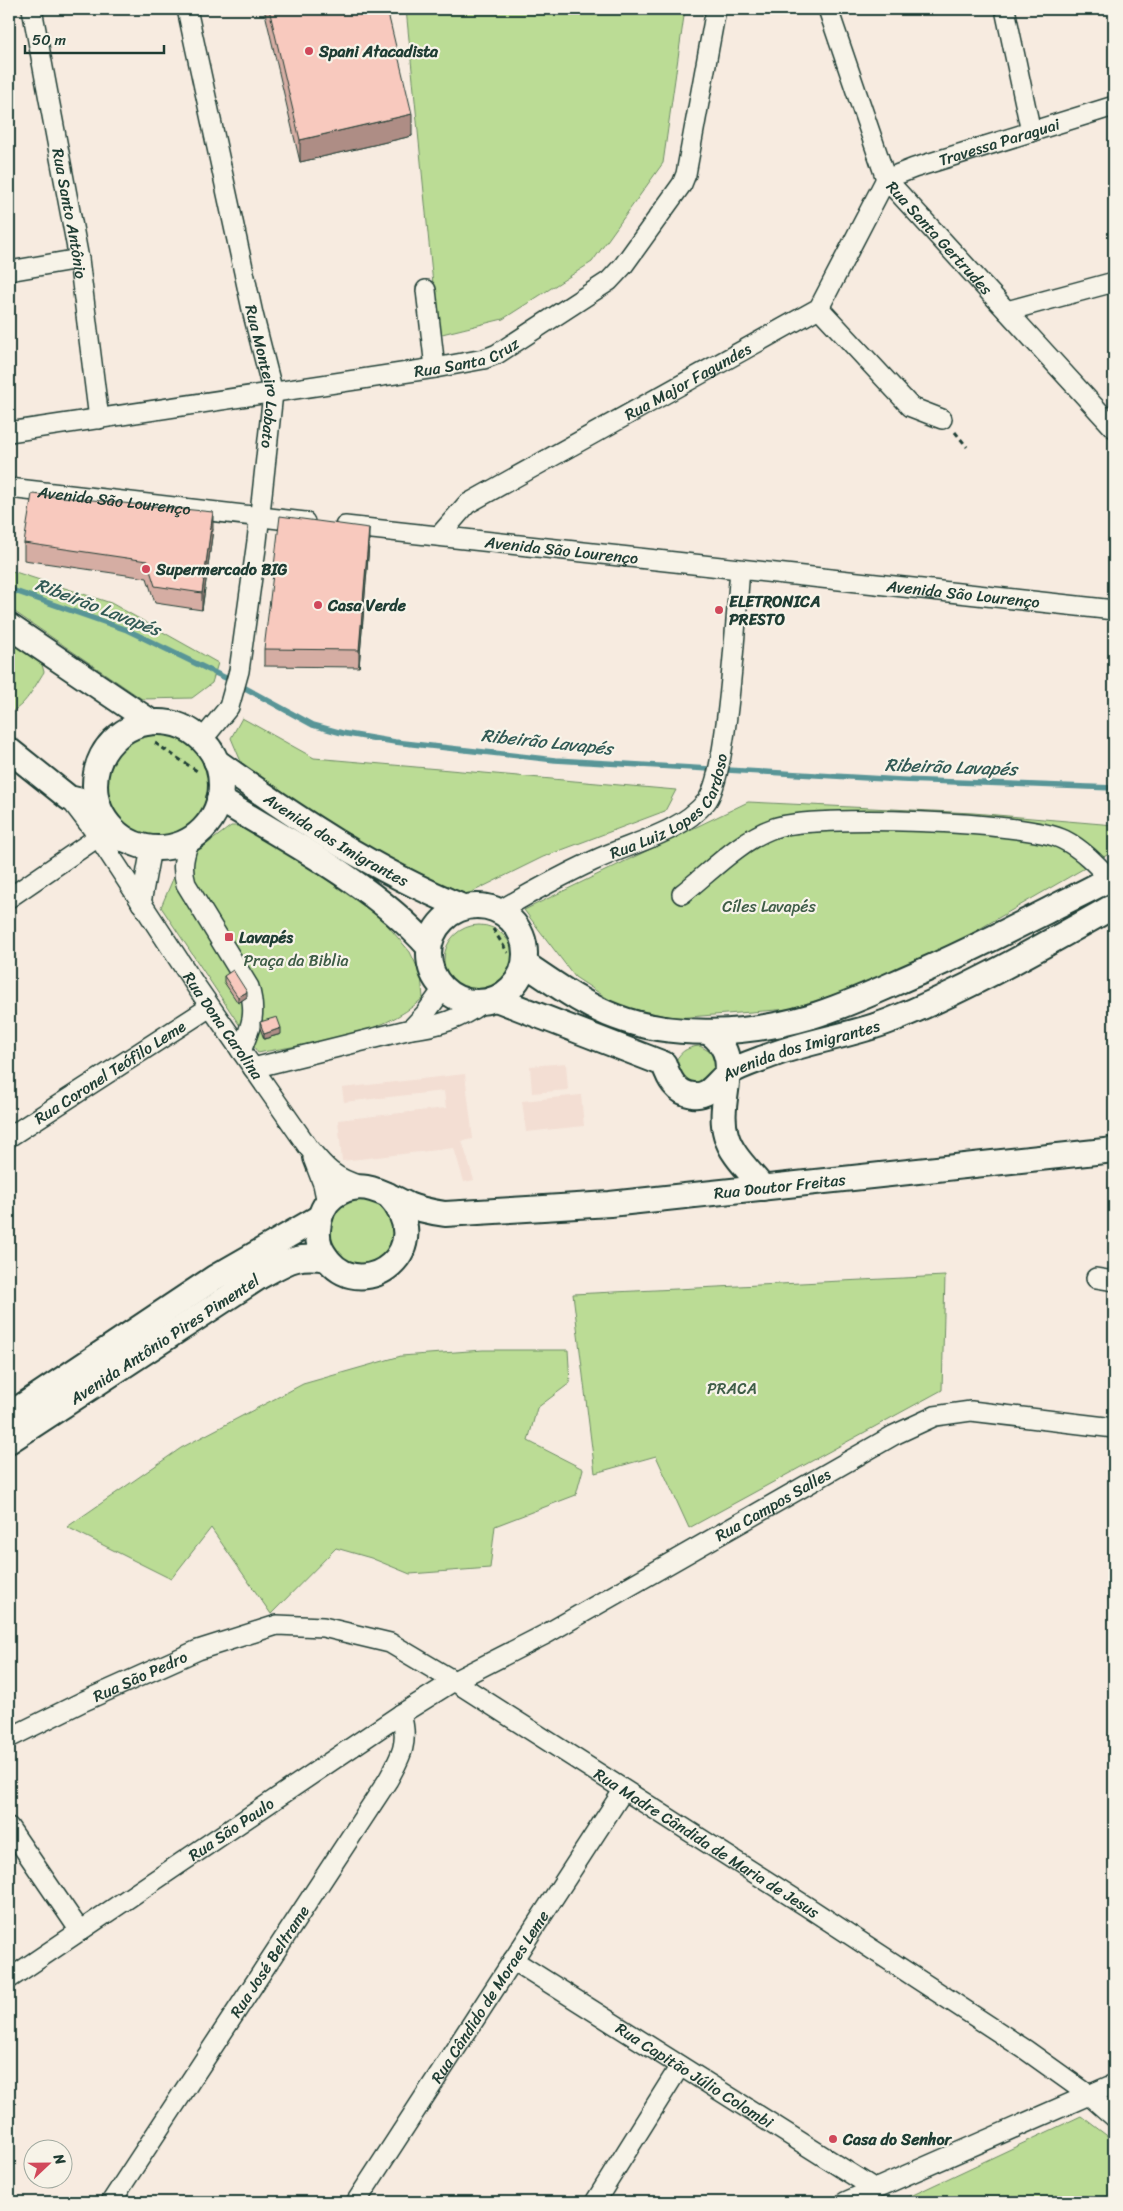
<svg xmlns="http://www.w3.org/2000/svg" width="1123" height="2211" viewBox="0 0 1123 2211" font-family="Sriracha,sans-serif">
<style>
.built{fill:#f3ded3}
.green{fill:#bbdc95;stroke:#6d8c64}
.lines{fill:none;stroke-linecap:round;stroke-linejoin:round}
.stream{stroke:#599597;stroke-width:5.5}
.minor-casing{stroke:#1f3d34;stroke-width:22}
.major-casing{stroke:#1f3d34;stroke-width:28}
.path{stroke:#1f3d34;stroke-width:3;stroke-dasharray:5 4;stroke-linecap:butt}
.minor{stroke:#f7f3e8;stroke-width:19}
.major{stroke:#f7f3e8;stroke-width:24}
.wall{fill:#d5ada3;stroke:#1f3d34}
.shaded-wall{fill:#ae8d85;stroke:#1f3d34}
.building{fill:#f8c9be;stroke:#1f3d34}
.poi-dot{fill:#d1495b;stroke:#f7f3e8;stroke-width:2}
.labels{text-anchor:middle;stroke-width:4.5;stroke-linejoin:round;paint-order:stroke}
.poi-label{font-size:16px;font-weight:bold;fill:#1f3d34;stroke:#f7f3e8;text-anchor:start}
.street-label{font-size:16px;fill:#1f3d34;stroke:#f7f3e8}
.park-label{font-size:16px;fill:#3e5d47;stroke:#f7f3e8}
.water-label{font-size:18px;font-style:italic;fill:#325a55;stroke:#f7f3e8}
</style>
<rect width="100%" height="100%" fill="#f7ebe0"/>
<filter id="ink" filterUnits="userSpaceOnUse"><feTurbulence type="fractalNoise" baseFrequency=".02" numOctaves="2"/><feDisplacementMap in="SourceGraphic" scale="10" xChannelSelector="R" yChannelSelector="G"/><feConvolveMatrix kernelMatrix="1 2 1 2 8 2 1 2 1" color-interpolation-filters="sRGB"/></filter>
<g filter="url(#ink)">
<!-- built -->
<g class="built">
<polygon points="566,1063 568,1090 532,1093 530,1066"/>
<polygon points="465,1074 473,1139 462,1141 474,1180 464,1182 454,1148 342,1161 338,1120 446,1108 444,1091 344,1102 342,1088"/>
<polygon points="581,1095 584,1126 526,1132 522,1101"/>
</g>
<!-- green -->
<g class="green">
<polygon points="406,9 685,9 663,163 592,262 503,319 438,335"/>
<polygon points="9,570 111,603 218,663 212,683 192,698 142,699 9,608"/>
<path d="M9,639L41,661L44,672C36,684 24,709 9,712Z"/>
<polygon points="242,718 314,758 676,790 665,811 543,857 464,896 400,878 245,771 231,738"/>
<circle cx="158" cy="784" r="53"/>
<polygon points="748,802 973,813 1114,825 1114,851 905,972 789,1009 676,1018 619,1006 575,977 524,910"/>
<path d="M231,826H251L382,919L410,952L421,975L423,998C380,1038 313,1042 258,1053L161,907L179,865Z"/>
<circle cx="479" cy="960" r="35"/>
<path d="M700,1046L712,1053L718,1067L696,1091L674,1066C678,1053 686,1047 700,1046Z"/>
<circle cx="362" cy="1232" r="33"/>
<polygon points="945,1276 942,1390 689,1528 656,1456 595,1473 573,1294"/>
<polygon points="483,1350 568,1350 570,1383 537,1408 528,1441 583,1469 576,1495 495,1526 490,1568 410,1574 371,1558 336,1548 271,1614 211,1528 171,1579 67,1527 181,1448 303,1384 401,1356"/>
<polygon points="1081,2116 1114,2141 1114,2202 898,2202"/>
</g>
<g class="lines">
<!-- stream -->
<polyline class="stream" points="9,589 127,630 236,683 313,725 342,733 395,742 555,760 902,780 1114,788"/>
<!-- minor casing -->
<g class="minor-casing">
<g id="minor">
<path id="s1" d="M32,9L79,259L99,419"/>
<path id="s2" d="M187,9L253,314L273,393L257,541L239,671L229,707L202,740"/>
<path id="s3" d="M828,9L886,179L1114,428"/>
<polyline points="1005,9 1031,132"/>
<polyline points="9,271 79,259"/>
<polyline points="426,290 435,368"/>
<polyline points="819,308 911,407 942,419"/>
<polyline points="1007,311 1114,282"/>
<path id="s4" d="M9,432L435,368L484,359L497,354L609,281L623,266L682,184L686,174L716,9"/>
<path id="s5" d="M9,488L305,522"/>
<path id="s6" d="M345,526L1114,610"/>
<path id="s7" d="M439,536L467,504L819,308L886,179L914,168L1114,106"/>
<path id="s8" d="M69,798L95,832L196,986L308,1147C326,1169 334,1178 361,1186"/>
<path d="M190,839C184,855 181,867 186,884L249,987C257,1015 251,1026 241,1051"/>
<path d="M682,894C710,872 740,840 774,828C813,814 1028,821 1064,840C1082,849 1096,864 1110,879"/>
<polyline points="9,898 98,837 135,844"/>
<polyline points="141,903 151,848"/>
<path id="s9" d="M499,911C530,893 561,876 593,861C630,843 679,834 706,802C728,777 736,611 740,570"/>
<polyline points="411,1029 425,1014 443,989"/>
<path d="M253,1068L411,1029C439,1026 460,1019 482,1003"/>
<path id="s10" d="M9,1137L210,1007"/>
<polyline points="313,1158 323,1184 327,1203"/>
<polyline points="1096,1278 1114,1281"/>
<path id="s11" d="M9,1738L82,1702L198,1650L277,1625L323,1627L390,1643L454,1681L806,1906L1026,2050L1089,2095L1114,2117"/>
<polyline points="9,1827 80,1931"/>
<path id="s12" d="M513,1960L875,2189"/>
<path id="s13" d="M9,1979L401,1714L454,1681L546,1634L894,1435L935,1416L971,1411L1114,1428"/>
<path id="s14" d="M111,2202L388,1780C402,1755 409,1742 401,1714"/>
<path id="s15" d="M356,2202L623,1791"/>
<polyline points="595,2202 680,2066"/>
<polyline points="845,2202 1114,2084"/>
</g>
</g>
<!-- major casing -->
<g class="major-casing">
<g id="major">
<polyline points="9,626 151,722"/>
<circle cx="158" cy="785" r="63"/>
<polyline points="9,750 69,798 98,805"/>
<path id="s16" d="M216,761C294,817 373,870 463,907"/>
<path d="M219,799C290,842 373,884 429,947"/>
<circle cx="477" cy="954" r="48"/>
<path d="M525,964C554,983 583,1005 616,1017C674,1039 751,1034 809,1017C849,1005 887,986 925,970C967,952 1007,931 1047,911C1069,899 1093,889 1114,876"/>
<path id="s17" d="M496,999L664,1064C669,1079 676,1093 693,1095C710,1097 716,1082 727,1074C739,1066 756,1061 769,1056C808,1041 850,1036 889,1021C967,990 1041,947 1114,906"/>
<path d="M708,1032C747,1057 715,1098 726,1135C731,1155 750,1171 763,1188"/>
<path id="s18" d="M388,1195C439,1249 365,1304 329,1261C321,1251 317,1243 318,1230C319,1217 323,1204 334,1196C361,1177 382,1193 408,1205C420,1210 432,1212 445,1214L610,1204L1114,1150"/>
<polyline points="9,1415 214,1278 320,1217"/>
<path id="s19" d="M9,1441L259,1277C287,1262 295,1254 327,1259"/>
</g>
</g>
<!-- path -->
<g class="path">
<polyline points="955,432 967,447"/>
<polyline points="155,743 197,771"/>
<polyline points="493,929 508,953"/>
</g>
<!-- minor -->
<use href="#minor" class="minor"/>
<!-- major -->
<use href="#major" class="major"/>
</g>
<!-- wall -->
<g class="wall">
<polygon points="264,9 387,9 412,136 300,162"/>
<polygon points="213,529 202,610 155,603 147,578 24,560 24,543"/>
<polygon points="369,545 359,667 264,666 264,649"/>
<polygon points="224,976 247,997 238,1003 224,982"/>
<polygon points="260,1022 281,1034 264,1039 260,1028"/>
</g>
<!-- shaded-wall -->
<g class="shaded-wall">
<polygon points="412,114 412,136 300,162 300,140"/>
<polygon points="213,512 213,529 202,610 202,593"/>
<polygon points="369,528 369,545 359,667 359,650"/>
<polygon points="247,992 247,997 238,1003 238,997"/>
<polygon points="281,1028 281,1034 264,1039 264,1034"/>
</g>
<!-- building -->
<g class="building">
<polygon points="269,9 387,9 412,114 300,140"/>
<polygon points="32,494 213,512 202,593 155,586 147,561 24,543"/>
<polygon points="280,516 369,528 359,650 264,649"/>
<polygon points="233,970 247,992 238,997 224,976"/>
<polygon points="277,1017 281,1028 264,1034 260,1022"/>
</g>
</g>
<!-- markers -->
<g class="poi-dot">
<circle cx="309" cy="51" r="5"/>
<circle cx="146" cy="569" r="5"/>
<circle cx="318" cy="605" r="5"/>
<circle cx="719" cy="610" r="5"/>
<rect x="224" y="932" width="10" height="10" rx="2.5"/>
<circle cx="833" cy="2139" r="5"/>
</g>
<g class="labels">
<!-- poi labels -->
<g class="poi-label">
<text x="319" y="57">Spani Atacadista</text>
<text x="156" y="575">Supermercado BIG</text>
<text x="729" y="607">ELETRONICA<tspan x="729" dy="18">PRESTO</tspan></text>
<text x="328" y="611">Casa Verde</text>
<text x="239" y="943">Lavapés</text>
<text x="843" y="2145">Casa do Senhor</text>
</g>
<!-- street labels -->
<g class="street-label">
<text dy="6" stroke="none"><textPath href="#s7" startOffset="710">Travessa Paraguai</textPath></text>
<text dy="6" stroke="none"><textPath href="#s1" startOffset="208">Rua Santo Antônio</textPath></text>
<text dy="6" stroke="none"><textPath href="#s3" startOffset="259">Rua Santa Gertrudes</textPath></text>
<text dy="6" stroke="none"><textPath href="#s4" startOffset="464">Rua Santa Cruz</textPath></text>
<text dy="6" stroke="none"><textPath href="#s2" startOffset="376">Rua Monteiro Lobato</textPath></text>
<text dy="6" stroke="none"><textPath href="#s7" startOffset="295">Rua Major Fagundes</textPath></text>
<text dy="6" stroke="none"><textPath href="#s5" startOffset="106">Avenida São Lourenço</textPath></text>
<text dy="6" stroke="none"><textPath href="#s6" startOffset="218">Avenida São Lourenço</textPath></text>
<text dy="6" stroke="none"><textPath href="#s6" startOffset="622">Avenida São Lourenço</textPath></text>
<text dy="6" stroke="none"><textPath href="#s9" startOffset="206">Rua Luiz Lopes Cardoso</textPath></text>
<text dy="6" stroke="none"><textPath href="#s16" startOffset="144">Avenida dos Imigrantes</textPath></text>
<text dy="6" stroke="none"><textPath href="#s8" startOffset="275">Rua Dona Carolina</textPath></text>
<text dy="6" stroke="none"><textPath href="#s17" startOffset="345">Avenida dos Imigrantes</textPath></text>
<text dy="6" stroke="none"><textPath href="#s10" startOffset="120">Rua Coronel Teófilo Leme</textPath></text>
<text dy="6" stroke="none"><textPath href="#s18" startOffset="674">Rua Doutor Freitas</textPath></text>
<text dy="6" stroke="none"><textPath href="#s19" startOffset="186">Avenida Antônio Pires Pimentel</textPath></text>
<text dy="6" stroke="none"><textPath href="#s13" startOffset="900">Rua Campos Salles</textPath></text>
<text dy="6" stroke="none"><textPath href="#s11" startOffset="145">Rua São Pedro</textPath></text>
<text dy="6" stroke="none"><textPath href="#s13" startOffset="268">Rua São Paulo</textPath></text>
<text dy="6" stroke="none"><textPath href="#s11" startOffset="781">Rua Madre Cândida de Maria de Jesus</textPath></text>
<text dy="6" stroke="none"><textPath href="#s14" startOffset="288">Rua José Beltrame</textPath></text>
<text dy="6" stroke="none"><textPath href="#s15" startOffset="245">Rua Cândido de Moraes Leme</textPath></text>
<text dy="6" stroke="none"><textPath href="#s12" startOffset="215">Rua Capitão Júlio Colombi</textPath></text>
</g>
<!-- park labels -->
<g class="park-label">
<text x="769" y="912">Cíles Lavapés</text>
<text x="296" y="966">Praça da Biblia</text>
<text x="732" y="1394">PRACA</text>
</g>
<!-- water labels -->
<g class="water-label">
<text transform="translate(98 607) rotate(21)" y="6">Ribeirão Lavapés</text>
<text transform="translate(547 742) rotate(6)" y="6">Ribeirão Lavapés</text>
<text transform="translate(951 767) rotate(2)" y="6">Ribeirão Lavapés</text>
</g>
</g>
<!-- margin -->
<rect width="1123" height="2211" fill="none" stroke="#f7f3e8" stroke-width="30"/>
<rect x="15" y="15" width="1093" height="2181" fill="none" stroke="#1f3d34" stroke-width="2" filter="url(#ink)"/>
<!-- north arrow -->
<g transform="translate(48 2164) rotate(68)"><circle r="24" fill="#f7f3e8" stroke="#a1aaa0"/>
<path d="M0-4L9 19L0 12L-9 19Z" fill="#d1495b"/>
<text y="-8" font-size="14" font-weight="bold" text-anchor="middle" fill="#1f3d34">N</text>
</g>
<!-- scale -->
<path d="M25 45v8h139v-8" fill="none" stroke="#1f3d34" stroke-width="2.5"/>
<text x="32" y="45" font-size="15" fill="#1f3d34" stroke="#f7f3e8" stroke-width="4" paint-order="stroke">50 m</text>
</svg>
